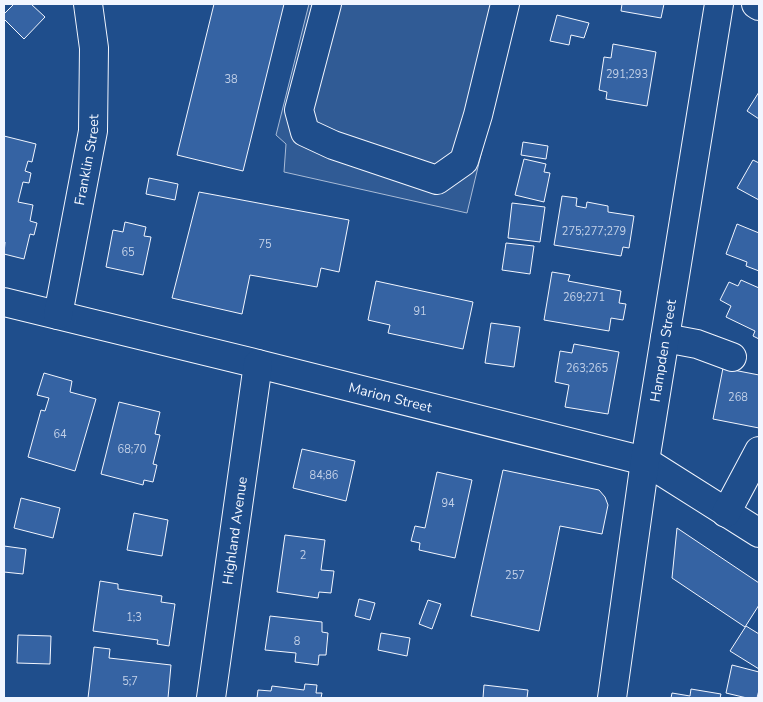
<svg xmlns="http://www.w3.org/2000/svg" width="763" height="702" viewBox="0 0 763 702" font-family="'Nunito Sans',sans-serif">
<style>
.parking{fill:#305b95;stroke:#a8bbd7}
.building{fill:#3563a3;stroke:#f2f6ff}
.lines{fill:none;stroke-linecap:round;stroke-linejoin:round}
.minor-casing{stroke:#f2f6ff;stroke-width:30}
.major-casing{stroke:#f2f6ff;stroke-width:30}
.minor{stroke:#1f4e8c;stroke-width:28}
.major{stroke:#1f4e8c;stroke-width:28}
.labels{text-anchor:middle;stroke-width:4;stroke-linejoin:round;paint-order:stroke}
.number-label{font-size:11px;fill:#c3d1e8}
.street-label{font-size:14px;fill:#f2f6ff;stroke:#1f4e8c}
</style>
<rect width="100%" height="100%" fill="#1f4e8c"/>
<!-- parking -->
<polygon class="parking" points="309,4 517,4 467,213 284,172 286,144 276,135"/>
<!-- building -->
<g class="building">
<polygon points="14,4 31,4 45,17 24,39 4,19 4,14"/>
<polygon points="214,4 284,4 243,171 177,155"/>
<polygon points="622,4 664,4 661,18 621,11"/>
<polygon points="557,15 589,23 584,38 571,35 569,45 550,41"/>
<polygon points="613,44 656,52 647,106 606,99 607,92 599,90 604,57 611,58"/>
<polygon points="759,92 759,119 747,111"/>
<polygon points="4,136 36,144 32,162 28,161 25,171 31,173 29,183 23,182 18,202 33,205 30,221 37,223 34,235 30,234 24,259 4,254 5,242 4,242"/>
<polygon points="523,142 548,146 546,159 521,155"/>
<polygon points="524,159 546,164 544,172 550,173 544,202 515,195"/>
<polygon points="753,160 759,163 759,200 737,188"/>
<polygon points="149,178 178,184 175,200 146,194"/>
<polygon points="199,192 349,220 339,272 321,268 317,287 250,275 242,314 172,298"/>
<polygon points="562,196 577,198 576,206 586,208 587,202 608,206 608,212 634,216 629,248 623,247 621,256 554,245"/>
<polygon points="512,203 545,207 540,242 508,238"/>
<polygon points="125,222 146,227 144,236 151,237 143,275 106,267 113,230 123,232"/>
<polygon points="737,224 759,233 759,271 746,266 747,262 726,254"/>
<polygon points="506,243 534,246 530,274 502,270"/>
<polygon points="552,272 570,275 568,281 621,291 619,303 626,304 623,320 611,318 609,331 544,320"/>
<polygon points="741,280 759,288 759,339 753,336 755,331 726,317 731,306 720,300 729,282 738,286"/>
<polygon points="376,281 473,302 463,349 388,333 390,325 368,320"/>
<polygon points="491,323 520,327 514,367 485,363"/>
<polygon points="574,344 619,352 608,414 565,407 569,385 555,382 560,351 572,353"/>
<polygon points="723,368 759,375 759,428 713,419"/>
<polygon points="44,373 72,381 70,392 96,399 75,471 28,457 41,410 45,411 49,398 37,395"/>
<polygon points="119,402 160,412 155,434 160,435 153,464 157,465 153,482 144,480 143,485 101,474"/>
<polygon points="302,449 355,461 346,501 293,488"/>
<polygon points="503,470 599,490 605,497 608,505 602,534 560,526 539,631 471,616"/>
<polygon points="437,472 472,480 455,558 419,550 420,543 411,541 415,526 425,528"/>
<polygon points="21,498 60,508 53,538 14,528"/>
<polygon points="134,513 168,520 162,556 127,550"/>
<polygon points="677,528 759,583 759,605 745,627 672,578"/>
<polygon points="285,535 325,540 321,570 334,571 331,593 319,592 318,598 277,592"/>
<polygon points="4,546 26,549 23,574 4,572"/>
<polygon points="100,581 118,584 118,589 162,596 161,602 175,604 169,646 157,644 158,640 93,631"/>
<polygon points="359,599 375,603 370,620 355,616"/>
<polygon points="428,600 441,604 432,629 419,624"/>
<polygon points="270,616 322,622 322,632 328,633 326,655 319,655 318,665 295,662 296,653 265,650"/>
<polygon points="746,626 759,634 759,669 730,651"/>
<polygon points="381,633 410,638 407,656 378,650"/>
<polygon points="18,635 51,636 50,664 17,663"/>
<polygon points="94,647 110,649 109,658 171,665 168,698 88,698"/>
<polygon points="732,665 759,672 759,690 757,698 747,698 726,693"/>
<polygon points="305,684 317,685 316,693 322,693 321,698 257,698 258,690 271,691 272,686 304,690"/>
<polygon points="484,685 528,690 527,698 483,698"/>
<polygon points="691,689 721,694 720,698 671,698 672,693 690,696"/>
</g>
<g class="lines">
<!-- minor casing -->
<g class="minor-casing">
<g id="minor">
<polyline points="327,4 299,110 305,132 333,145 437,180 464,161 478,115 505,4"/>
<polyline points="756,4 759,6"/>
<path id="s1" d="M4,302L258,364L645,461L759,533"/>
<path id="s2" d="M58,315L93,131L94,48L88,4"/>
<polyline points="665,338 697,344 732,357"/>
<polyline points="726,513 759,451"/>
<path id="s3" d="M211,698L258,364"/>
</g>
</g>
<!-- major casing -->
<g class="major-casing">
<g id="major">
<path id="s4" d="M612,698L645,461L719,4"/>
</g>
</g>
<!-- minor -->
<use href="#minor" class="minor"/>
<!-- major -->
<use href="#major" class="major"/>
</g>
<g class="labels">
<!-- number labels -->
<g class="number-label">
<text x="627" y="78">291;293</text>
<text x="231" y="83">38</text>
<text x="594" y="235">275;277;279</text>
<text x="265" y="248">75</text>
<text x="128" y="256">65</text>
<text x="584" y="301">269;271</text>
<text x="420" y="315">91</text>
<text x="587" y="372">263;265</text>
<text x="738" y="401">268</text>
<text x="60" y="438">64</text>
<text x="132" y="453">68;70</text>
<text x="324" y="479">84;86</text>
<text x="448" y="507">94</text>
<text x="303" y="559">2</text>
<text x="515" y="579">257</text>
<text x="134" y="621">1;3</text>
<text x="297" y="645">8</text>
<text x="130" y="685">5;7</text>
</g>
<!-- street labels -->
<g class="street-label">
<text dy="5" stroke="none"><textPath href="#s2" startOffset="158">Franklin Street</textPath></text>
<text dy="5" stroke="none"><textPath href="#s4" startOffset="351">Hampden Street</textPath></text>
<text dy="5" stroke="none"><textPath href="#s1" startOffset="398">Marion Street</textPath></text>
<text dy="5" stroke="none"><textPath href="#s3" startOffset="169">Highland Avenue</textPath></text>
</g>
</g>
<!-- border -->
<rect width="763" height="702" fill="none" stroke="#f2f6ff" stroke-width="10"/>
</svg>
